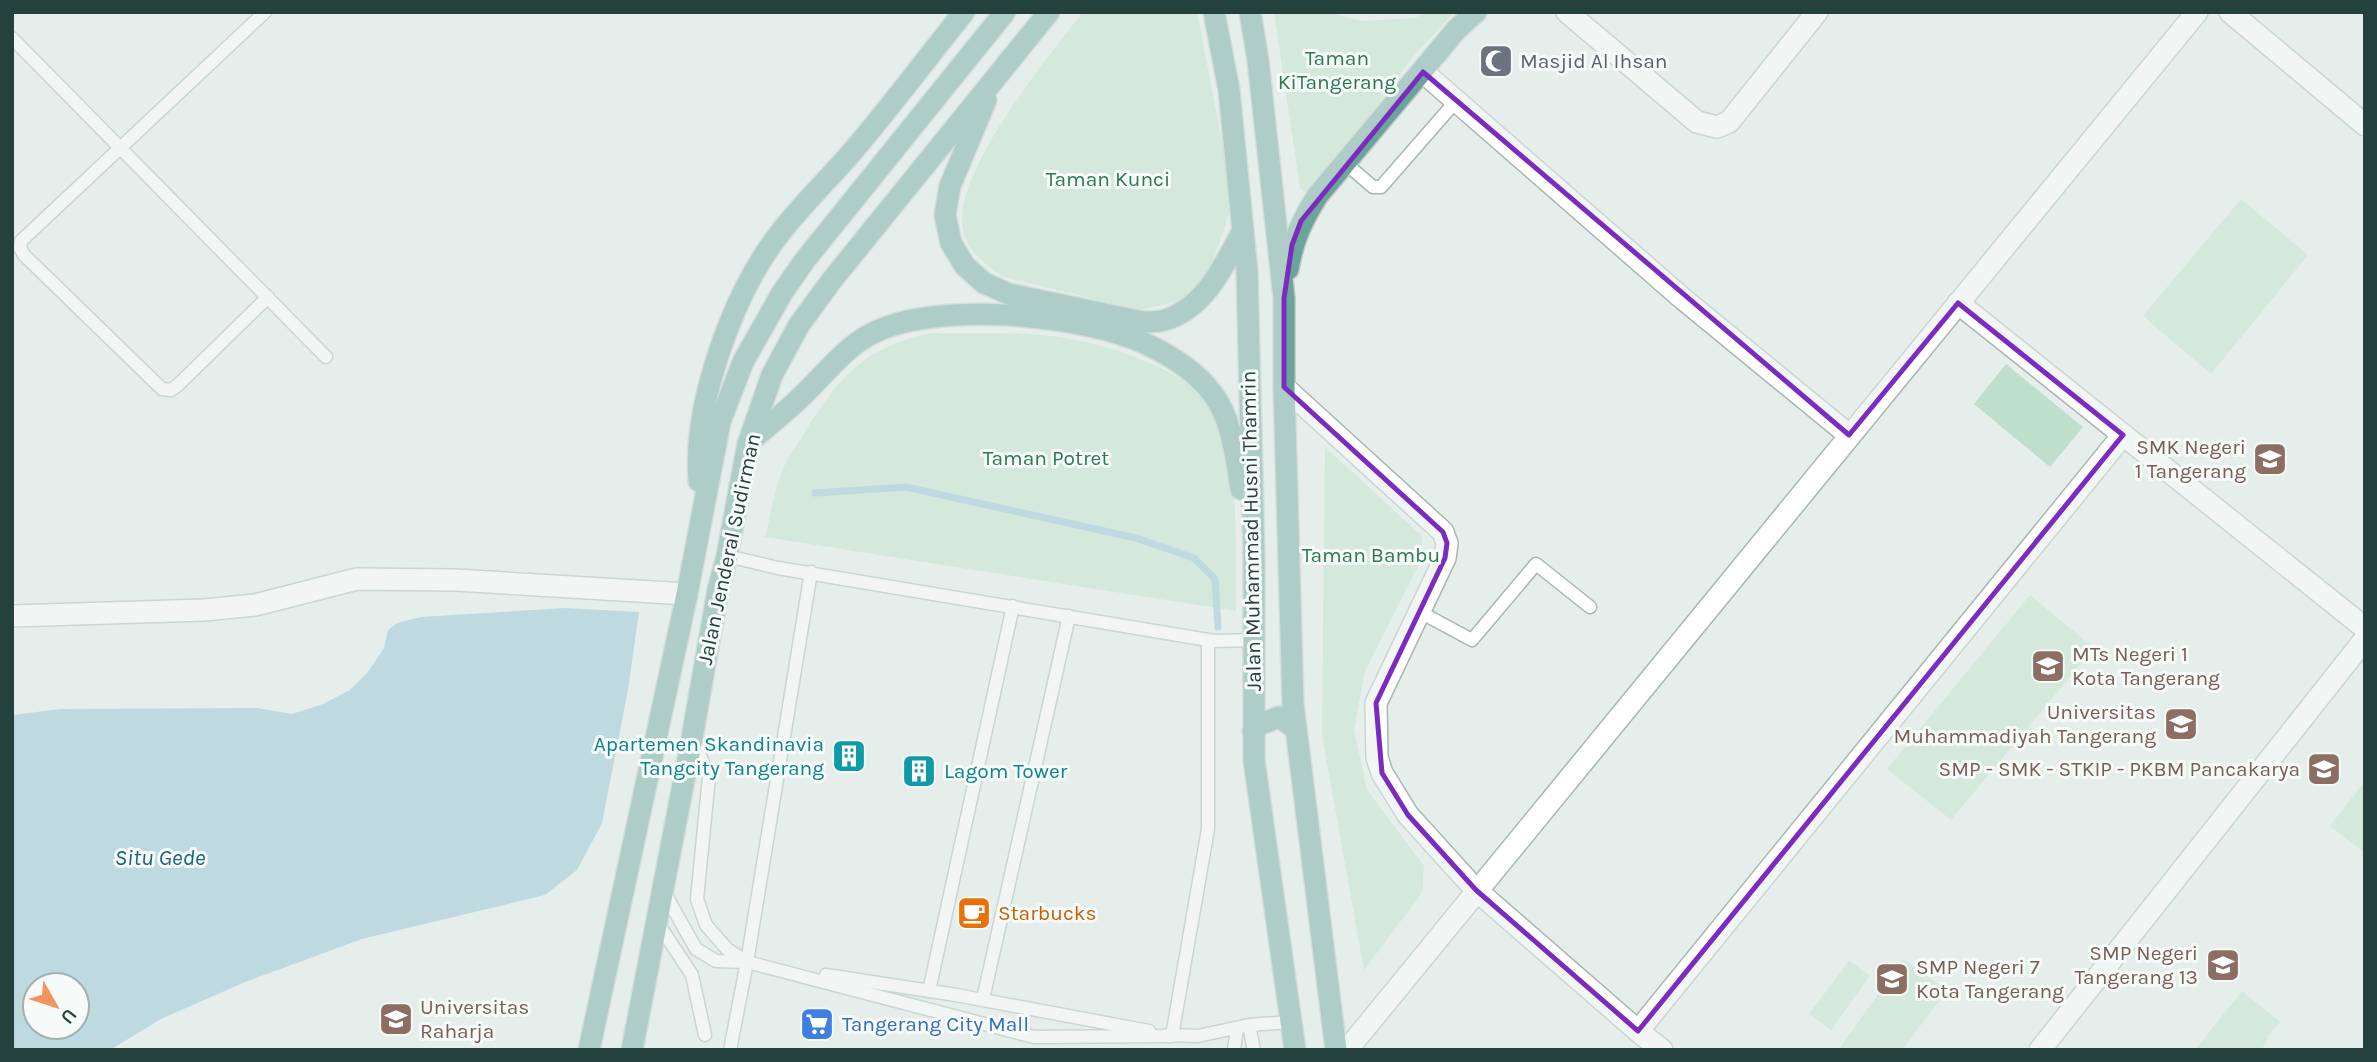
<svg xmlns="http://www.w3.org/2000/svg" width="2377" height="1062" viewBox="0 0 2377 1062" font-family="Karla,sans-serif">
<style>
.green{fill:#bedfcb}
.water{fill:#8ec1d3;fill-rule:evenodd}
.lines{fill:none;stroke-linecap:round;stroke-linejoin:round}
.stream{stroke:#8ec1d3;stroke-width:7}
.service-casing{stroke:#a7b7b3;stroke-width:15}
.minor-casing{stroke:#a7b7b3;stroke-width:24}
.primary-casing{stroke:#c2cac8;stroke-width:24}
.service{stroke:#fff;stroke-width:12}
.minor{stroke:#fff;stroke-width:21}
.primary{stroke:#6aa49b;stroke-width:21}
.marked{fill:none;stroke:#7b2cbf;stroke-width:5;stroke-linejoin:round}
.labels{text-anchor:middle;stroke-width:6;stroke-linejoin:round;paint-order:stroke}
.park-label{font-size:21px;fill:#2d7852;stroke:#f6fbf9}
.worship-label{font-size:21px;fill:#5b616d;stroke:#f6fbf9;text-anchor:start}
.education-label{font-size:21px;fill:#785e54;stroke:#f6fbf9;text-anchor:end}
.street-label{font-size:21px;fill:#24413c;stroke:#f6fbf9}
.culture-label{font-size:21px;fill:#0d838f;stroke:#f6fbf9;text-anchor:end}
.food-label{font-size:21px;fill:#c56008;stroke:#f6fbf9;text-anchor:start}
.shop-label{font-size:21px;fill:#366cbe;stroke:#f6fbf9;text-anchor:start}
.water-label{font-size:23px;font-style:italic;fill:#1d637e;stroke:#f6fbf9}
</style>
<rect width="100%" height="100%" fill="#e5eeeb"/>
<!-- green -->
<g class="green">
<path d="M1083,12H1197L1233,199L1224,230L1212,263L1195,291L1176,302L1139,310L1004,277C985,265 964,249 962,224C958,166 1047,58 1083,12Z"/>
<polygon points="1274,12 1327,12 1361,21 1415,18 1427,12 1455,12 1415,54 1317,187 1308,194 1300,188"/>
<polygon points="2241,199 2308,255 2211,374 2143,316"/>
<path d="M932,333C975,334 1023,331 1065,338C1109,345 1198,372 1216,416C1241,474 1235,549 1236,611L765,537C771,515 774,490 783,469C788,457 798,444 805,432C839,376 866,346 932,333Z"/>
<polygon points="2006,364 2083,427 2050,467 1974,404"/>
<polygon points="1325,447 1422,536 1421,561 1365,671 1354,730 1367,790 1424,866 1422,893 1364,970 1322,735"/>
<polygon points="2030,595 2094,648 1951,820 1887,769"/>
<polygon points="2365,781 2365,853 2330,826"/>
<polygon points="1903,959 1947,990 1902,1050 1839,1049"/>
<polygon points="1849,961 1870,976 1831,1030 1809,1014"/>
<polygon points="2242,991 2280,1022 2266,1038 2268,1040 2261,1050 2195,1050"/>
</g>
<!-- water -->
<path class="water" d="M565,608L639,612L628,690L602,823L577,870L545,895L362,939L245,982L161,1019L110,1050H12V715L61,709L257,708L292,714L323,704L350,690L368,672L384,648L388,630L397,623L421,617ZM35,985H77V1027H35Z"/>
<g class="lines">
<!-- stream -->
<polyline class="stream" points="815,493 906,487 1136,538 1194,558 1215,579 1218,627"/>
<!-- service casing -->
<g class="service-casing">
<g id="service">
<polyline points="265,12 21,241 20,248 24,255 162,389 171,390 178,385 268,297"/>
<polyline points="12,38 326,357"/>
<polyline points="1344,162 1373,187 1381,187 1456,101"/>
<polyline points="727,556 778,568 1214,641 1252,640"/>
<polyline points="1420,612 1472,640 1536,564 1590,607"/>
<polyline points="693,739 709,777 697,899 706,925 727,949 747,962 1034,1037 1172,1036 1208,829 1208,640"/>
<polyline points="664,892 696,949 716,961 746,962"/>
<polyline points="657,922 692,975 705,1035"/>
<polyline points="826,975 956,995 1149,1031"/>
<polyline points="929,991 1013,606"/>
<polyline points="983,999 1069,616"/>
<polyline points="1249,1025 1289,1022"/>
<polyline points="1167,1035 1198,1036 1249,1025 1254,1050"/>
<polyline points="730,1050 747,962 811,572"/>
<polyline points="1234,1050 1237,1028"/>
</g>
</g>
<!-- minor casing -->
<g class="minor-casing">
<g id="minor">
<polyline points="1567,12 1697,122 1717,127 1729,122 1817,12"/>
<polyline points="2230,12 2365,125"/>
<polyline points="1423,72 1682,298 1849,435"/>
<polyline points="1958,303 2365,628"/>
<polyline points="1284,387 1443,532 1447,543 1445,558 1376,703 1377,757 1382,773 1408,815 1476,890 1638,1031"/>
<polyline points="12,616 204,610 255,605 357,579 456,580 687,594"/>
<polyline points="1347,1050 2197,12"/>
<polyline points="1662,1050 1638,1031 2123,435"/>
<polyline points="2040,1050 2365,639"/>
</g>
</g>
<!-- primary casing -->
<g class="primary-casing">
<g id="primary">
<polyline points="1214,12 1229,90 1247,271 1254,556 1254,760 1295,1050"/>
<polyline points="1250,12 1258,60 1284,298 1284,387 1293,704 1336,1050"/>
<path d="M986,100L950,186L945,215L951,243L965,266L984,283L1009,294L1143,322C1150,322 1158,322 1165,320C1205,308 1225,264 1243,230"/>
<path d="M1288,269C1293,240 1302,220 1318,195L1457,29L1476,12"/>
<path d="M749,442C769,425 791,408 809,389C829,369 847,346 873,333C936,301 1080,314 1144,343C1170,355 1195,370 1212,393C1232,418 1236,458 1241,489"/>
<path d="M699,481C693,404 733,293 780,233C804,202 833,175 858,145C894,102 928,57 964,12"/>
<polyline points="1253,731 1261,724 1279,717 1296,729"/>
<polyline points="589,1050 687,594 720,422 743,362 782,293 805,260 1005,12"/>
<polyline points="632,1050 692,738 718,590 727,556 748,444 772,375 799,325 832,280 1049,12"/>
</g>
</g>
<!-- service -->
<use href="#service" class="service"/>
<!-- minor -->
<use href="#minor" class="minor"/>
<!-- primary -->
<use href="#primary" class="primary"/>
</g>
<!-- marked area -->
<path d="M0 0H2377V1062H0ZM1423,72L1849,435L1958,303L2123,435L1638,1031L1476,890L1408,815L1382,773L1376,703L1445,558L1447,543L1443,532L1284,387V298L1292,245L1301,221Z" fill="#e5eeeb" fill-opacity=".55" fill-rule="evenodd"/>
<path class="marked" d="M1423,72L1849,435L1958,303L2123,435L1638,1031L1476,890L1408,815L1382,773L1376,703L1445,558L1447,543L1443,532L1284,387V298L1292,245L1301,221Z"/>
<!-- icons -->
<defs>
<g id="mosque-square" transform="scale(1.75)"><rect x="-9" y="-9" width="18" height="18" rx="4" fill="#6b7280" stroke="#f6fbf9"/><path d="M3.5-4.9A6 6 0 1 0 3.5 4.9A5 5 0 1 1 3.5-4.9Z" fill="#fff"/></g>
<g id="school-square" transform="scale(1.75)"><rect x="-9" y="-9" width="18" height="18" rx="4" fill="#8d6e63" stroke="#f6fbf9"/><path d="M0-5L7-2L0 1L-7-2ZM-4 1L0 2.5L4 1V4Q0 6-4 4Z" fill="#fff"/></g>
<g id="university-square" transform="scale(1.75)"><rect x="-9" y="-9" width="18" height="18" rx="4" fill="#8d6e63" stroke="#f6fbf9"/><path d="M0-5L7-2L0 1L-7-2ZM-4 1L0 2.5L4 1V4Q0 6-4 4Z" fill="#fff"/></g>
<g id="building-square" transform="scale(1.75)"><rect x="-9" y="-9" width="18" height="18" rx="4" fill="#0f9aa8" stroke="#f6fbf9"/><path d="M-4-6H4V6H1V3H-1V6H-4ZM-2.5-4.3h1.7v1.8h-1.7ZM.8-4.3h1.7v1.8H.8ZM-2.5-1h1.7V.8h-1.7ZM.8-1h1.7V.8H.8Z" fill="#fff"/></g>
<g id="cafe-square" transform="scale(1.75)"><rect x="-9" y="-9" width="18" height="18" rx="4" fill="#e8710a" stroke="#f6fbf9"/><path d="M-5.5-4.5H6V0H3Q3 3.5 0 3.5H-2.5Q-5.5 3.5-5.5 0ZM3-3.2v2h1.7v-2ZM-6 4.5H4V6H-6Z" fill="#fff"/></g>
<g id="supermarket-square" transform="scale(1.75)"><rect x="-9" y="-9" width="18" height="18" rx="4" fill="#3f7fe0" stroke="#f6fbf9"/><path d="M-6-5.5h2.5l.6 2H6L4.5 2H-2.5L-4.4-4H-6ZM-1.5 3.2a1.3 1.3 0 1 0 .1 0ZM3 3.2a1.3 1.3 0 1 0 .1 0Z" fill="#fff"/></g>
</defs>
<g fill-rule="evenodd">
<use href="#mosque-square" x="1496" y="61"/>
<use href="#school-square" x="2270" y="459"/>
<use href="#school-square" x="2048" y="666"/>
<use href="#university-square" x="2181" y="724"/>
<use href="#building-square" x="849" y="756"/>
<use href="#school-square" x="2324" y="769"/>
<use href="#building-square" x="919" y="771"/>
<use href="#cafe-square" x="974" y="913"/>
<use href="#school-square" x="2223" y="965"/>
<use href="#school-square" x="1892" y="979"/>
<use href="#university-square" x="396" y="1019"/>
<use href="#supermarket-square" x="817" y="1024"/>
</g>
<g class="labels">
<!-- park labels -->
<g class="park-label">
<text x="1337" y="65">Taman<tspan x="1337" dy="24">KiTangerang</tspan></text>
<text x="1108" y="186">Taman Kunci</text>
<text x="1046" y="465">Taman Potret</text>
<text x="1371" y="562">Taman Bambu</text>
</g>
<!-- worship labels -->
<g class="worship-label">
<text x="1520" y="68">Masjid Al Ihsan</text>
</g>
<!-- education labels -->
<g class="education-label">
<text x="2246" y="454">SMK Negeri<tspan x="2246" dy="24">1 Tangerang</tspan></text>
<text x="2072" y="661" text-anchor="start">MTs Negeri 1<tspan x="2072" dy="24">Kota Tangerang</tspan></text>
<text x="2156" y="719">Universitas<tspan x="2156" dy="24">Muhammadiyah Tangerang</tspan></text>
<text x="2300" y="776">SMP - SMK - STKIP - PKBM Pancakarya</text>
<text x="2198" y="960">SMP Negeri<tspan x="2198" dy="24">Tangerang 13</tspan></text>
<text x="1916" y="974" text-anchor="start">SMP Negeri 7<tspan x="1916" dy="24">Kota Tangerang</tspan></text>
<text x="420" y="1014" text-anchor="start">Universitas<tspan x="420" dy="24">Raharja</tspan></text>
</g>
<!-- street labels -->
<g class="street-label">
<text transform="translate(1251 531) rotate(-91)" y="7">Jalan Muhammad Husni Thamrin</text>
<text transform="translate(729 549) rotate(-78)" y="7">Jalan Jenderal Sudirman</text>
</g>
<!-- culture labels -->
<g class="culture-label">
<text x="824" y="751">Apartemen Skandinavia<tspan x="824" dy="24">Tangcity Tangerang</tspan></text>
<text x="944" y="778" text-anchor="start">Lagom Tower</text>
</g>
<!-- food labels -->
<g class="food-label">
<text x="998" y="920">Starbucks</text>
</g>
<!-- shop labels -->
<g class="shop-label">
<text x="842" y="1031">Tangerang City Mall</text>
</g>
<!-- water labels -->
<g class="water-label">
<text x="160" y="865">Situ Gede</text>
</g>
</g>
<!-- border -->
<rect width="2377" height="1062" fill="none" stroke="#24413c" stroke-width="28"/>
<!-- north arrow -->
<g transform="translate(56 1006) rotate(129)"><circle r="33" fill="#f6fbf9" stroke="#a2b1ad" stroke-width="2"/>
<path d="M0-5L12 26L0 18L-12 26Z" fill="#f3935f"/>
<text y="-10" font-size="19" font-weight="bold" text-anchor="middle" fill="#24413c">U</text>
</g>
</svg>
